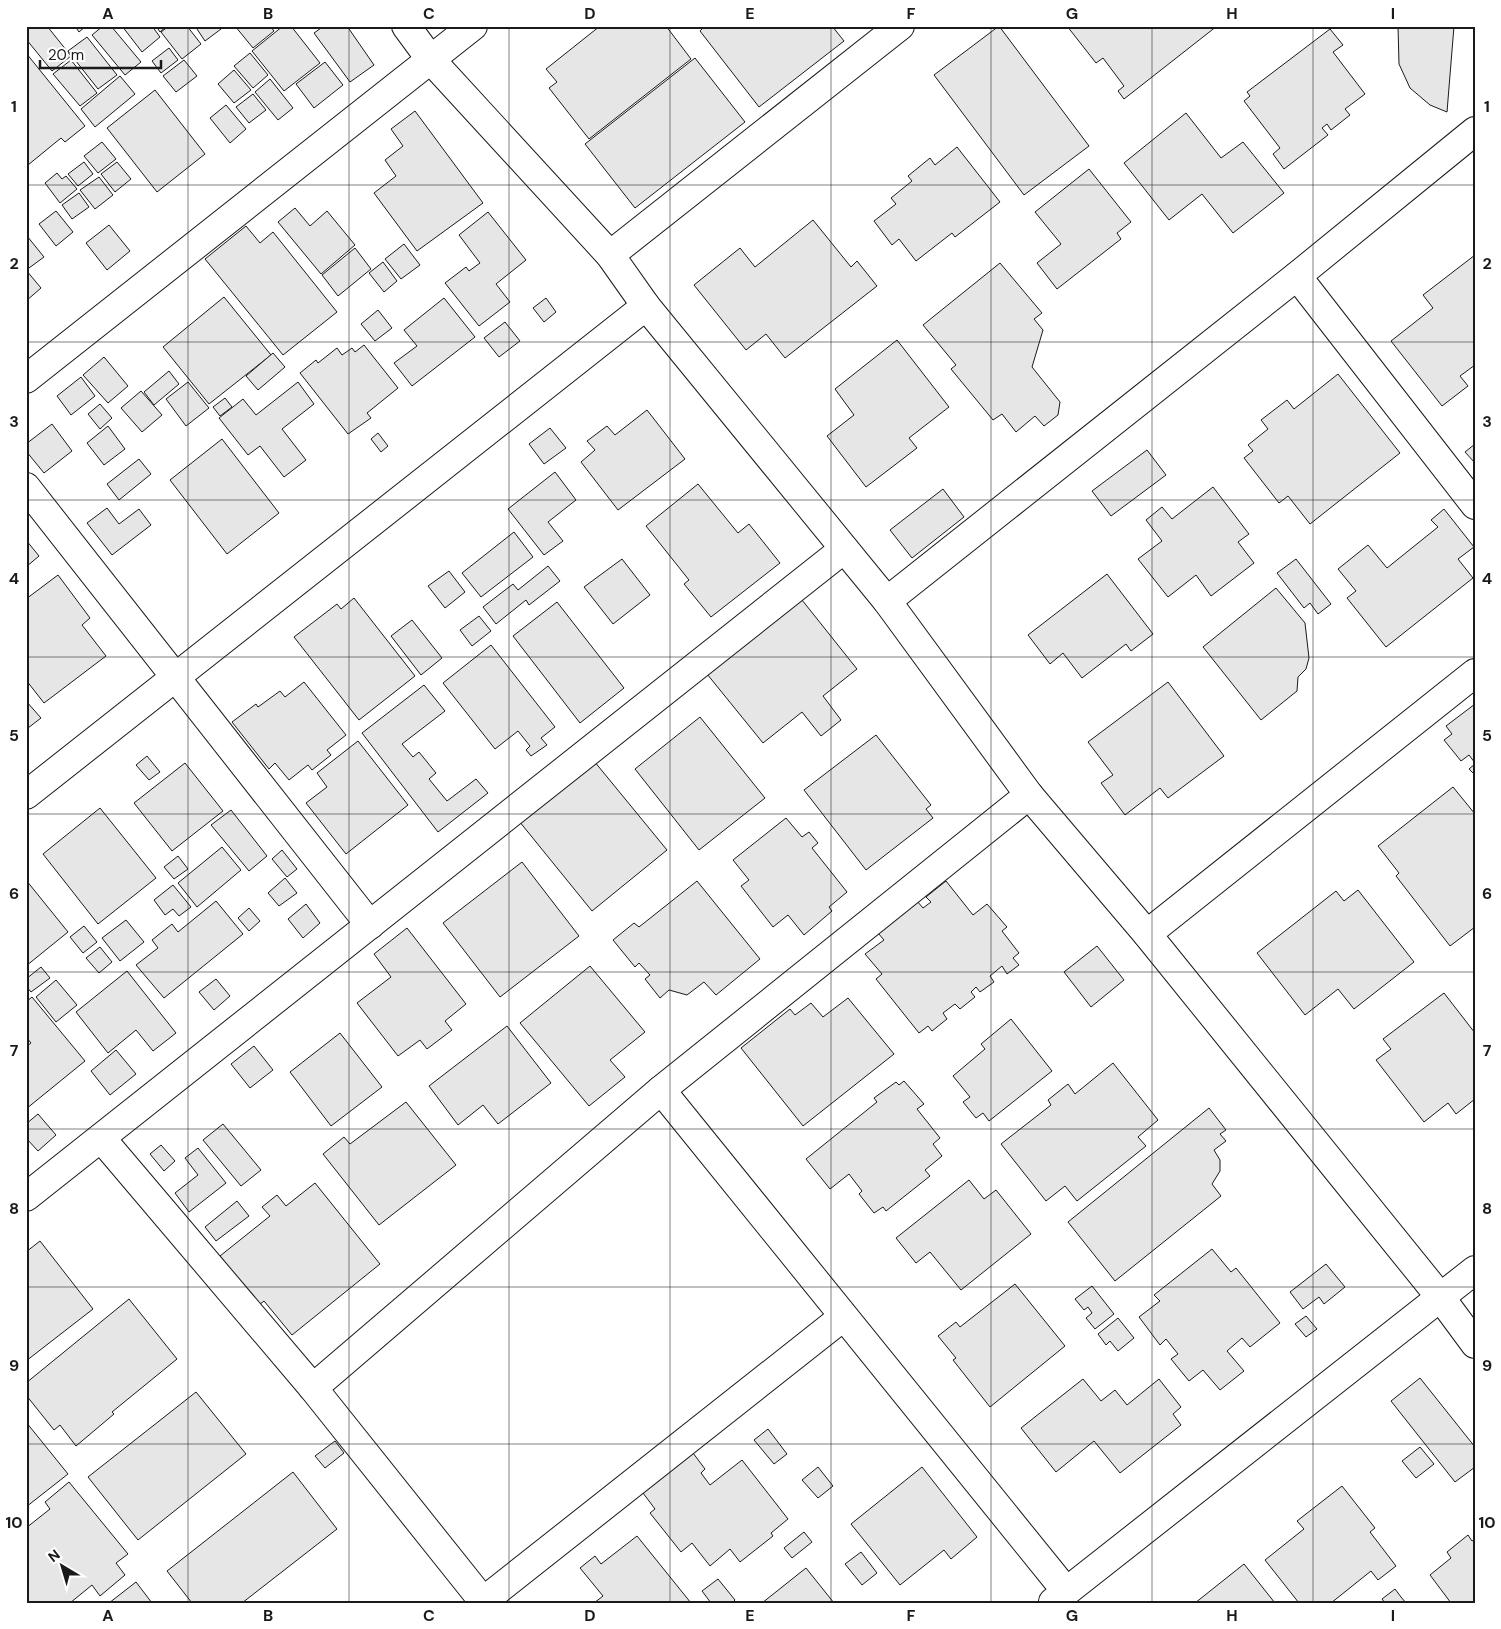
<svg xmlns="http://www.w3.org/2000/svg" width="1501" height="1629" viewBox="0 0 1501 1629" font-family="'DM Sans',sans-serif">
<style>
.building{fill:#e6e6e6;stroke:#1a1a1a}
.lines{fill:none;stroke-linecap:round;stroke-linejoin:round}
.street-casing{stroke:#1a1a1a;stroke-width:30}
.street{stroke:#fff;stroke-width:28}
.grid{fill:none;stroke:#1a1a1a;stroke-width:1;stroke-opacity:0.55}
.neatline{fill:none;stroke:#1a1a1a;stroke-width:2}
.grid-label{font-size:16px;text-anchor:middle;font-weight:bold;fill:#1a1a1a}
</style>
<rect width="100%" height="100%" fill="#fff"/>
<!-- building -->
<g class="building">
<polygon points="26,26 47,26 71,56 52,71 26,39"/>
<polygon points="75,26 86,26 79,32"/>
<polygon points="103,26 111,26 141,62 125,75 92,35"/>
<polygon points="122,26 152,26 160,37 142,52"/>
<polygon points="156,26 167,26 160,32"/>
<polygon points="169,26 187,26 201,44 182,59 161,32"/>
<polygon points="195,26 225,26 205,41"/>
<polygon points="235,26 270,26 274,31 253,48"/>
<polygon points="283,26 291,26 320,63 284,91 252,51"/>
<polygon points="324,26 347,26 374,65 350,82 314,33"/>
<polygon points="600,26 666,26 691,59 589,139 549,88 557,82 546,69"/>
<polygon points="705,26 832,26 844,41 759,107 700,31"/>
<polygon points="999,26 1089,146 1024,195 934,75"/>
<polygon points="1067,26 1217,26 1124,99 1118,91 1124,86 1103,58 1096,63"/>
<polygon points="1398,26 1454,26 1447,112 1430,105 1410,88 1399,64"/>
<polygon points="1330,29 1343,45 1333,52 1365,94 1345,109 1350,115 1331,130 1327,124 1322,128 1328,135 1284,169 1273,154 1280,148 1244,101 1250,96 1247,92"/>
<polygon points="87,37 117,75 98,89 68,51"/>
<polygon points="169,48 178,60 161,73 152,61"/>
<polygon points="26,53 85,126 65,142 61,138 28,165"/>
<polygon points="250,53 268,75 253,88 234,66"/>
<polygon points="695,58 745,122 635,208 585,144"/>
<polygon points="71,60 97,93 80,106 53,74"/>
<polygon points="184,60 197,76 176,92 163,76"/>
<polygon points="325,62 343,85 314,108 296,84"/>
<polygon points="234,70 251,90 234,103 218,84"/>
<polygon points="120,76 135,94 95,127 81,109"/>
<polygon points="270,79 293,108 278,120 255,92"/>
<polygon points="155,90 205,154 157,192 107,128"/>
<polygon points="253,94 266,110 249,123 236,107"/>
<polygon points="226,105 246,129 230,143 210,118"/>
<polygon points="415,111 483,203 417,251 374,193 396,176 385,160 403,146 391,129"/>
<polygon points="1186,113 1221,158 1243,142 1284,193 1233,233 1202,194 1169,220 1124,163"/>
<polygon points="102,142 116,159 98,173 84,156"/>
<polygon points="957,147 1000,202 955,237 952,233 916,261 899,239 892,245 874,221 896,204 891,198 912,181 908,176 930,158 935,165"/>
<polygon points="84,162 93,174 78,186 68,174"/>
<polygon points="117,162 131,179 115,192 101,174"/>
<polygon points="1089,169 1131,222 1117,233 1121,239 1057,289 1037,263 1061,244 1035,212"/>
<polygon points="57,173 62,179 66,176 77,189 60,203 45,183"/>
<polygon points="99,177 113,195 95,209 80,190"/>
<polygon points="79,193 89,207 72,219 62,205"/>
<polygon points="295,208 310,226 327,211 355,245 321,274 278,222"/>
<polygon points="56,211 73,232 56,246 39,224"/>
<polygon points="488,212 526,260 496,284 510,302 479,326 445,283 466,267 469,271 480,263 459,235"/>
<polygon points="813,220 851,267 857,261 877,286 785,358 766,334 746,350 694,285 740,248 755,267"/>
<polygon points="109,225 130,251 107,270 86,243"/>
<polygon points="246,226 260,243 273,232 337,312 283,355 205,259"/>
<polygon points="27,236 44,257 29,268 26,264"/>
<polygon points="404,244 420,265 401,279 385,259"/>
<polygon points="355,248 371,269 338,296 322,275"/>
<polygon points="1475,255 1475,365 1460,376 1468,386 1442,406 1391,341 1433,308 1423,295"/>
<polygon points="383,262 397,281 384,292 369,273"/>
<polygon points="1000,263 1042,313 1034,319 1043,330 1032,367 1060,402 1058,415 1044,426 1035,416 1016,432 1002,414 993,420 951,369 956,365 923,325"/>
<polygon points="26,270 41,288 26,301"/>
<polygon points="224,297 271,355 209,404 163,347"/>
<polygon points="444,298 475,337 412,386 394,363 417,346 404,330"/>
<polygon points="546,298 556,312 544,322 533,308"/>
<polygon points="378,310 392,328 375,341 361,324"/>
<polygon points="505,322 520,341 499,357 484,338"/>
<polygon points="897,340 949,407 909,438 917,448 866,487 827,436 854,415 835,389"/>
<polygon points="364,345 398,388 367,413 371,418 348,434 300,373 316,360 318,363 337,348 342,355 352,348 355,352"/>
<polygon points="273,353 285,367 258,390 246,376"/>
<polygon points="104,357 128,386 108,403 83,375"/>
<polygon points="169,371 179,384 154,405 144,392"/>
<polygon points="1338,374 1400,453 1310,524 1288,496 1279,503 1244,458 1253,451 1248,445 1268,429 1261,420 1287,400 1294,409"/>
<polygon points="81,377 95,396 71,415 57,396"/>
<polygon points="188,382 209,408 186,426 166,399"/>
<polygon points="298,382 314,404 282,429 306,460 284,477 260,446 248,455 219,418 243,399 256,415"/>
<polygon points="141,391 162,415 142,432 121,408"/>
<polygon points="225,398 232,407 220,416 213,407"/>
<polygon points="100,404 112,418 100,429 88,414"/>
<polygon points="647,410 685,459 618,510 581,462 595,450 587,441 607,426 615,435"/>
<polygon points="52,424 72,451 44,473 26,451 26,444"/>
<polygon points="108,426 125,449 104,465 87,443"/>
<polygon points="550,428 566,448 544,464 529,444"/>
<polygon points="378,433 388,446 381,452 371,439"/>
<polygon points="222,439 279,513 227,554 170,480"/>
<polygon points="1475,444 1475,463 1465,452"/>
<polygon points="1147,450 1166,475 1111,516 1092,491"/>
<polygon points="139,459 151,474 119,500 107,484"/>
<polygon points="555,472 576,500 548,522 563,541 544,555 508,509"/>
<polygon points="698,484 738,533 749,524 780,563 711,617 684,584 689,580 646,526"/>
<polygon points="1213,487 1249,534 1238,542 1254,563 1211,596 1196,575 1168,597 1138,559 1162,541 1146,520 1162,507 1172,519"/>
<polygon points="943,489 964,517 912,558 890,530"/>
<polygon points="107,508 119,524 139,509 151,525 112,555 87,523"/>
<polygon points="1444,509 1474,547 1458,559 1473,578 1386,647 1347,598 1356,591 1338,569 1368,545 1387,568 1438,527 1431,520"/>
<polygon points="514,532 533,557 481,597 462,573"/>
<polygon points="26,540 39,556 26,567"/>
<polygon points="622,559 650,595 613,624 584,587"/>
<polygon points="1296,559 1331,604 1318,614 1310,603 1304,608 1277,573"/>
<polygon points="548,566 560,581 529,605 526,600 496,624 483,607 513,584 518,590"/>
<polygon points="449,571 465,592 445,608 428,586"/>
<polygon points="1107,574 1153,634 1131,651 1126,644 1082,678 1063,653 1050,664 1028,635"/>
<polygon points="58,575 90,618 82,625 106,656 44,703 26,680 26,599"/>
<polygon points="1276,588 1305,623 1309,658 1306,669 1298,677 1297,691 1261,720 1203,647"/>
<polygon points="354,598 415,676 359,720 294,637 337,604 341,609"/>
<polygon points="802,600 857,669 823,696 841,720 821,736 802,712 763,743 707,674"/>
<polygon points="557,602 624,688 580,723 513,636"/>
<polygon points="479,616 491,631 472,646 460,630"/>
<polygon points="412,620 442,658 421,675 391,636"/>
<polygon points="491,645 555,727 541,738 547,745 531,756 526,750 530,746 518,731 495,749 443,683"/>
<polygon points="304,682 346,735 327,750 331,755 312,770 308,765 289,780 275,763 269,769 232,722 256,704 258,707 280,691 285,697"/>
<polygon points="1168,682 1224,756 1168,798 1160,788 1125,815 1101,783 1113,775 1088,742"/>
<polygon points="424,685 445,711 402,744 413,757 419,752 436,773 429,779 447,801 476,779 488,793 438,832 362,733"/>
<polygon points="26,701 41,718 28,728 26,726"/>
<polygon points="1475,704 1475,763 1469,755 1461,761 1444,740 1452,734 1446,726"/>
<polygon points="700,717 765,798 699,850 635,769"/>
<polygon points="876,735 931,805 926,809 933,818 866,870 804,790"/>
<polygon points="358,741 408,805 346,854 306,803 327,787 317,773"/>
<polygon points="147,756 160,772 149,780 136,765"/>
<polygon points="594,761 667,850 592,911 519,821"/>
<polygon points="185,763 223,811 172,851 134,803"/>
<polygon points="1475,764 1475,775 1469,769"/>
<polygon points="1453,787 1475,814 1475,927 1450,946 1396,876 1399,873 1378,846"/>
<polygon points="100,808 156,878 98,924 43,854"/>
<polygon points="231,810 267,856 249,871 211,825"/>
<polygon points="786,818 802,837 809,832 818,843 812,848 847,892 829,907 832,911 804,935 788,915 773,927 741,886 749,880 733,860"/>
<polygon points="222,847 241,870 197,907 178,883"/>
<polygon points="282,850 297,869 287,877 272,859"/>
<polygon points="178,856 188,869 174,879 164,867"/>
<polygon points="522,862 579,936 500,997 443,923"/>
<polygon points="285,878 297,893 279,906 268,893"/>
<polygon points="26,880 68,932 26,966"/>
<polygon points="697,881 760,959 716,995 704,982 687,995 669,990 660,998 645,979 650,975 639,963 635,967 613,940 634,923 639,927"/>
<polygon points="946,881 973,915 987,904 1007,927 1002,931 1019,953 1013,958 1019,965 1007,974 1002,966 990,976 994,982 980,992 976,987 971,992 975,997 960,1009 955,1004 943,1013 947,1019 932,1031 928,1026 919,1033 876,979 882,974 865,954 884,940 878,933 917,901 923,908 931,902 926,897"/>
<polygon points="173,885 191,907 179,916 173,909 165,915 154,900"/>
<polygon points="1358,890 1414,962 1354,1009 1338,989 1305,1015 1257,953 1336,891 1344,901"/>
<polygon points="216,901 243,934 164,998 136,965 158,948 152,940 172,924 178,932"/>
<polygon points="306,904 320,923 303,938 288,919"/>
<polygon points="249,908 260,921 249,931 238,918"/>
<polygon points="126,920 144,942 120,961 102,938"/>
<polygon points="84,926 97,942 83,953 70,937"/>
<polygon points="407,928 466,1004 445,1021 452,1030 427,1049 420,1040 398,1056 357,1003 391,977 374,954"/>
<polygon points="1097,946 1124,980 1091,1007 1064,972"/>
<polygon points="100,947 112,962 99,973 86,958"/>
<polygon points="590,966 645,1032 610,1060 625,1077 589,1106 520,1023"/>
<polygon points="41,967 50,978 31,992 26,986 26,979"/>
<polygon points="127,971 176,1033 153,1051 136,1030 108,1053 76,1012"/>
<polygon points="216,979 230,996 214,1010 199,992"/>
<polygon points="56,980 77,1005 56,1022 36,997"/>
<polygon points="1444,993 1475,1033 1475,1099 1456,1114 1448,1103 1424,1122 1376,1060 1391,1049 1383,1039"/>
<polygon points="32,997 85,1061 26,1109 26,1047 31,1043 26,1037 26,1002"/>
<polygon points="848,998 894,1054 803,1126 741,1048 790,1009 795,1015 811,1003 823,1017"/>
<polygon points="1011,1019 1052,1071 989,1121 983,1113 976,1118 963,1102 970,1097 953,1076 985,1049 981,1044"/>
<polygon points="507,1026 551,1083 498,1124 483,1105 458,1125 429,1086"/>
<polygon points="340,1033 382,1087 331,1126 290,1072"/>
<polygon points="254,1046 273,1070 250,1088 231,1064"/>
<polygon points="116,1050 136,1074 110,1095 91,1071"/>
<polygon points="1113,1063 1158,1120 1138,1137 1146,1146 1077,1201 1065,1186 1046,1201 1001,1144 1051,1105 1048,1100 1068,1084 1075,1094"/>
<polygon points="904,1081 924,1104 917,1109 940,1138 933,1144 942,1156 925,1170 930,1176 886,1211 883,1207 874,1213 859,1194 862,1191 849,1174 830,1189 806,1159 877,1102 874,1098 896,1082 899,1085"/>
<polygon points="406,1102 456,1165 379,1225 323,1154 344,1137 350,1144"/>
<polygon points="1209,1108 1226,1130 1220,1134 1226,1141 1214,1150 1220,1160 1220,1171 1212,1184 1221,1196 1115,1281 1068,1222"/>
<polygon points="38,1114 56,1135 38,1151 26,1138 26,1124"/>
<polygon points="223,1124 261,1170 241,1186 203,1140"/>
<polygon points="161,1145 175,1161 164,1171 150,1154"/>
<polygon points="198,1148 226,1183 189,1212 175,1193 198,1175 185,1158"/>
<polygon points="969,1180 984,1199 996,1190 1031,1234 961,1290 930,1252 916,1263 896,1238"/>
<polygon points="315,1183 380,1264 292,1335 264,1301 259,1305 220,1256 270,1216 262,1207 277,1195 286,1206"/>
<polygon points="237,1201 249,1216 216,1241 205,1227"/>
<polygon points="40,1241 93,1309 26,1361 26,1252"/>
<polygon points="1212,1249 1231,1272 1236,1268 1280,1323 1250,1347 1242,1338 1227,1351 1244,1371 1220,1390 1203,1370 1189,1381 1171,1359 1178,1354 1166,1339 1160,1345 1139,1317 1160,1301 1154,1295"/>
<polygon points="1326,1264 1345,1287 1324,1304 1319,1297 1303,1309 1290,1292"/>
<polygon points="1015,1284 1065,1346 990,1407 953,1360 956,1358 938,1336 956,1322 960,1327"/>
<polygon points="1092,1286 1114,1314 1095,1329 1086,1318 1092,1313 1088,1307 1084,1310 1075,1299"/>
<polygon points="129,1299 177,1359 112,1412 114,1414 76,1446 60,1425 54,1430 26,1395 26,1383"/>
<polygon points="1306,1316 1317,1329 1306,1337 1295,1324"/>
<polygon points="1118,1318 1134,1338 1118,1351 1110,1341 1106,1345 1098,1334"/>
<polygon points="1420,1378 1475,1447 1475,1467 1455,1482 1391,1401"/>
<polygon points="1083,1379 1101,1401 1115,1390 1127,1405 1159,1379 1181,1407 1173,1414 1181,1425 1120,1473 1094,1441 1056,1472 1021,1428"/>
<polygon points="196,1392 246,1454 138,1540 88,1477"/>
<polygon points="26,1422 68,1474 26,1507"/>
<polygon points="768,1429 787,1454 774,1464 754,1440"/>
<polygon points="335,1441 344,1453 325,1468 315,1456"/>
<polygon points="1420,1447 1434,1464 1416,1478 1402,1461"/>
<polygon points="693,1453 705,1469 701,1473 710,1485 742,1460 788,1519 771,1533 773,1536 740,1562 730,1549 710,1566 692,1543 681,1552 650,1513 655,1509 643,1493"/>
<polygon points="818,1467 833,1486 818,1498 802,1480"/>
<polygon points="922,1467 977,1537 951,1559 944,1550 900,1585 851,1524"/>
<polygon points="293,1472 337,1529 242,1603 192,1603 167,1571"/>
<polygon points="69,1482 128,1554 116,1563 125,1575 100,1596 92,1585 70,1603 26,1603 26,1528 50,1509 45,1502"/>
<polygon points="1342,1486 1375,1528 1370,1532 1396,1566 1378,1580 1371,1571 1331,1603 1299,1603 1265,1560 1304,1529 1297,1521"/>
<polygon points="804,1532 812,1542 792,1558 784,1548"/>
<polygon points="1468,1535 1472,1541 1475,1539 1475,1603 1451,1603 1430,1575 1451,1558 1447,1552"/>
<polygon points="637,1536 691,1603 594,1603 603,1596 580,1568 595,1556 601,1564"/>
<polygon points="861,1552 877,1573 862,1585 845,1564"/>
<polygon points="1244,1564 1275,1603 1195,1603"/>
<polygon points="806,1568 834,1603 762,1603"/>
<polygon points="718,1579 735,1600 732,1603 711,1603 702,1591"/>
<polygon points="136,1582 152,1603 109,1603"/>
<polygon points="1395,1589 1401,1597 1406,1603 1385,1603 1382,1599"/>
</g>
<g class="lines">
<!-- street casing -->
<g class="street-casing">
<g id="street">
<polyline points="406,26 431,60 610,255 646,306 887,601 1029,795 1147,934 1441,1298 1475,1344"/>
<polyline points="610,255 900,26"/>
<polyline points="1297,276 1475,505"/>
<polyline points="26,379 473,26"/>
<polyline points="26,487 370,925"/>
<polyline points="887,601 1297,276 1475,131"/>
<polyline points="26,795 646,306"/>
<polyline points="1147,934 1475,673"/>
<polyline points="661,1090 1066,1591"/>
<polyline points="101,1138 313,1388 483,1601"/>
<polyline points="26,1197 844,549"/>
<polyline points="313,1388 661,1090 1029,795"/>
<polyline points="1053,1602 1475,1270"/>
<polyline points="481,1603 843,1317"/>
</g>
</g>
<!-- street -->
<use href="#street" class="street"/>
</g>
<!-- grid -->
<path class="grid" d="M188,26V1603M349,26V1603M509,26V1603M670,26V1603M831,26V1603M991,26V1603M1152,26V1603M1313,26V1603M26,185H1475M26,342H1475M26,500H1475M26,657H1475M26,814H1475M26,972H1475M26,1129H1475M26,1287H1475M26,1444H1475"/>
<!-- border -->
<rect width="1501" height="1629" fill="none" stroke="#ffffff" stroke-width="55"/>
<!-- north arrow -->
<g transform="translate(62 1566) rotate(322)" stroke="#ffffff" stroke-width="4" paint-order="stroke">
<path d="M0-4L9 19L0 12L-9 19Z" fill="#1a1a1a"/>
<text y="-8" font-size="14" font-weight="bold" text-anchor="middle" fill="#1a1a1a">N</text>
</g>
<!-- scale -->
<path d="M40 60v8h121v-8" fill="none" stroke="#1a1a1a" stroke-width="2.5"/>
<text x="48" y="60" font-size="15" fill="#1a1a1a" stroke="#ffffff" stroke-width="4" paint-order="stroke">20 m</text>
<rect x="28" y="28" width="1446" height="1574" class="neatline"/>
<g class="grid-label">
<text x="108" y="19">A</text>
<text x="268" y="19">B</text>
<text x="429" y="19">C</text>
<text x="590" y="19">D</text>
<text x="750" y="19">E</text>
<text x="911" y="19">F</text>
<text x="1072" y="19">G</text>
<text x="1232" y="19">H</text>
<text x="1393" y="19">I</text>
<text x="14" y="112">1</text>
<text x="1487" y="112">1</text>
<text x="14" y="269">2</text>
<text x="1487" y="269">2</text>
<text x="14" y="427">3</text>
<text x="1487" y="427">3</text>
<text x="14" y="584">4</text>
<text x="1487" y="584">4</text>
<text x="14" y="741">5</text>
<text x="1487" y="741">5</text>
<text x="14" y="899">6</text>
<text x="1487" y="899">6</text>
<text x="14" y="1056">7</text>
<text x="1487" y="1056">7</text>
<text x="14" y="1214">8</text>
<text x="1487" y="1214">8</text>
<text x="14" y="1371">9</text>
<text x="1487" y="1371">9</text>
<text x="14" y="1528">10</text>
<text x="1487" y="1528">10</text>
<text x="108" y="1621">A</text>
<text x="268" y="1621">B</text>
<text x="429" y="1621">C</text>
<text x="590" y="1621">D</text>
<text x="750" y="1621">E</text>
<text x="911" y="1621">F</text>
<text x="1072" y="1621">G</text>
<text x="1232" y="1621">H</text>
<text x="1393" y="1621">I</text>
</g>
</svg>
